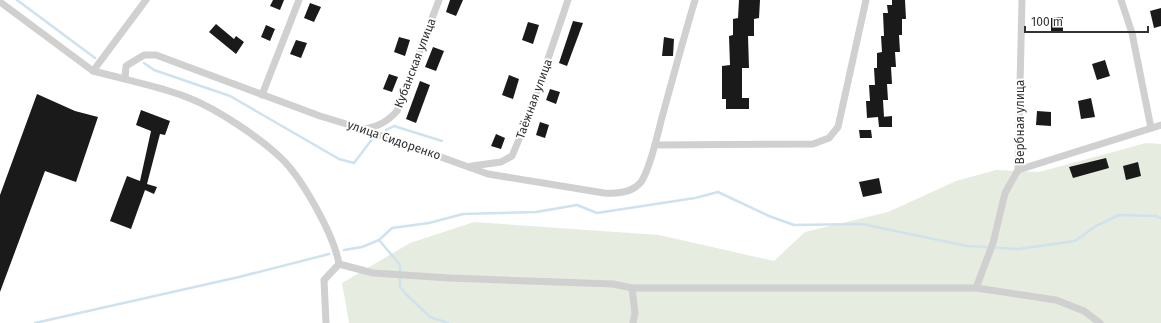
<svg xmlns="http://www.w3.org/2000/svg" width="1161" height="323" viewBox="0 0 1161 323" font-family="'Fira Sans',sans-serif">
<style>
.green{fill:#e6ecdf}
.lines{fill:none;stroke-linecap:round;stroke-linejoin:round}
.stream{stroke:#cfe2ee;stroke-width:2.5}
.building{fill:#1a1a1a}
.minor{stroke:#d0d0d0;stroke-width:7}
.labels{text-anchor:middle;stroke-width:4;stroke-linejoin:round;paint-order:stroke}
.street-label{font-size:12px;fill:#333;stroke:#fff}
</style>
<rect width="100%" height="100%" fill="#fff"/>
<!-- green -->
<polygon class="green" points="1146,143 1161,144 1161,323 349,323 342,283 410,243 474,222 659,235 774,261 805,232 888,212 956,181 996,170 1039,172"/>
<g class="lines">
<!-- stream -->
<g class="stream">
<polyline points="17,0 95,58"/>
<polyline points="144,63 154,70 230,96 339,159 354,163 373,138"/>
<polyline points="386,130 394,126 442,141"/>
<polyline points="379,240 400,265 400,287 406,294 430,317 448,323"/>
<polyline points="344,250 362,247 379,240 392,228 429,223 463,214 536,212 577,205 597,213 695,198 718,192 769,216 794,225 862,224 967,246 1018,249 1075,241 1096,226 1119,215 1156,216 1161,218"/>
<polyline points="35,323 239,277 329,254"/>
</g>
</g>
<!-- building -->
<g class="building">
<polygon points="273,0 284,0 280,10 270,6"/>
<polygon points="450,0 463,0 456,16 446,12"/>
<polygon points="739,0 760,0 759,18 754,19 754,36 748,36 749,68 742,68 742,98 749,98 749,109 726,109 726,99 722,99 722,66 730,65 729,36 733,35 733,19 738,18"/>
<polygon points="892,0 905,0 906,19 902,19 902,35 899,35 900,52 895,52 896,67 891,67 892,84 887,84 888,100 883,100 884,117 882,117 892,116 892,127 879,127 878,117 867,118 866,101 870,101 869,85 875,85 874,68 877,68 877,53 882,52 881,36 884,36 883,13 888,13 887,5 892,5"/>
<polygon points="310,3 321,7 314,22 304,18"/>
<polygon points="1161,8 1161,26 1154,28 1150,11"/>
<polygon points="1063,17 1063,31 1051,31 1051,18"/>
<polygon points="573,21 583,23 567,66 559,63"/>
<polygon points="528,22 539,25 533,44 522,40"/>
<polygon points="216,24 234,39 236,36 244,42 236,54 209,32"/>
<polygon points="266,25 275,29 270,41 261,37"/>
<polygon points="399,37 410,40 405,56 394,52"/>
<polygon points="664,37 674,39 673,56 662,56"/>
<polygon points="296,40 307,43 301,58 290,54"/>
<polygon points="433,47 444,51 436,71 425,67"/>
<polygon points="1105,60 1110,76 1097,80 1092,64"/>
<polygon points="389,74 398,77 392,92 383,89"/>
<polygon points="509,75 519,79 513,99 502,95"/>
<polygon points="420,81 430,85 416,123 406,119"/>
<polygon points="550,89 560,92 556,104 546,100"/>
<polygon points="37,94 75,111 98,117 76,182 45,171 0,292 0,195"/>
<polygon points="1091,98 1095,117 1081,119 1078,101"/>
<polygon points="141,110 170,121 165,135 160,134 147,184 157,187 154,194 145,190 131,229 110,221 127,176 140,181 151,131 136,125"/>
<polygon points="1037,111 1051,112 1051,126 1036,125"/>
<polygon points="540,122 549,125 545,138 536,135"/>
<polygon points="859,130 871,130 872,138 860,138"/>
<polygon points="496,134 505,138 501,149 491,146"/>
<polygon points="1106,158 1109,168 1073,178 1069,167"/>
<polygon points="1138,162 1141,176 1126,180 1123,166"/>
<polygon points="879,178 882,193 863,197 859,182"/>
</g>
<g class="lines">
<!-- minor -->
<g class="minor">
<polyline points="1022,0 1018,170 1161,125"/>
<polyline points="1121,0 1132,33 1151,128"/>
<path d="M0,2L93,71L125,79L126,66L144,55H156L320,116L363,129L488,174L604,193C617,194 632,193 641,182C650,169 657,137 661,121C672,81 683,40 695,0"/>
<polyline points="93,71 146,0"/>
<path d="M125,79C146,85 168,89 189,98C217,109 259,137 281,158C302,178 334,235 339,264L373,273L450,278L613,284L632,288H976L1056,300L1084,311L1100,323"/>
<polyline points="262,95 299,0"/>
<path d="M364,129C379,126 387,122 397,111L439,0"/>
<polyline points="655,145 813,144 829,138 838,127 866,0"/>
<polyline points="472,166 501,162 512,156 528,118 568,0"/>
<polyline points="632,288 635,313 633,323"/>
<polyline points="976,288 993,243 1005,193 1018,170"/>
<polyline points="326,323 324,280 339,264"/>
</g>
</g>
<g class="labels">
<!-- street labels -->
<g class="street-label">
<text transform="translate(415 63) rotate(-69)" y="4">Кубанская улица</text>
<text transform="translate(534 99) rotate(-70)" y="4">Таёжная улица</text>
<text transform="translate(1020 122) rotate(-90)" y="4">Вербная улица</text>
<text transform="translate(394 140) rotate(19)" y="4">улица Сидоренко</text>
</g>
</g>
<!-- scale -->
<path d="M1025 26v6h123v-6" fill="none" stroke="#333333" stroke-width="2"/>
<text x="1031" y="26" font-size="12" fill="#333333" stroke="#ffffff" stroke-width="3" paint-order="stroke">100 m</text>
</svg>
